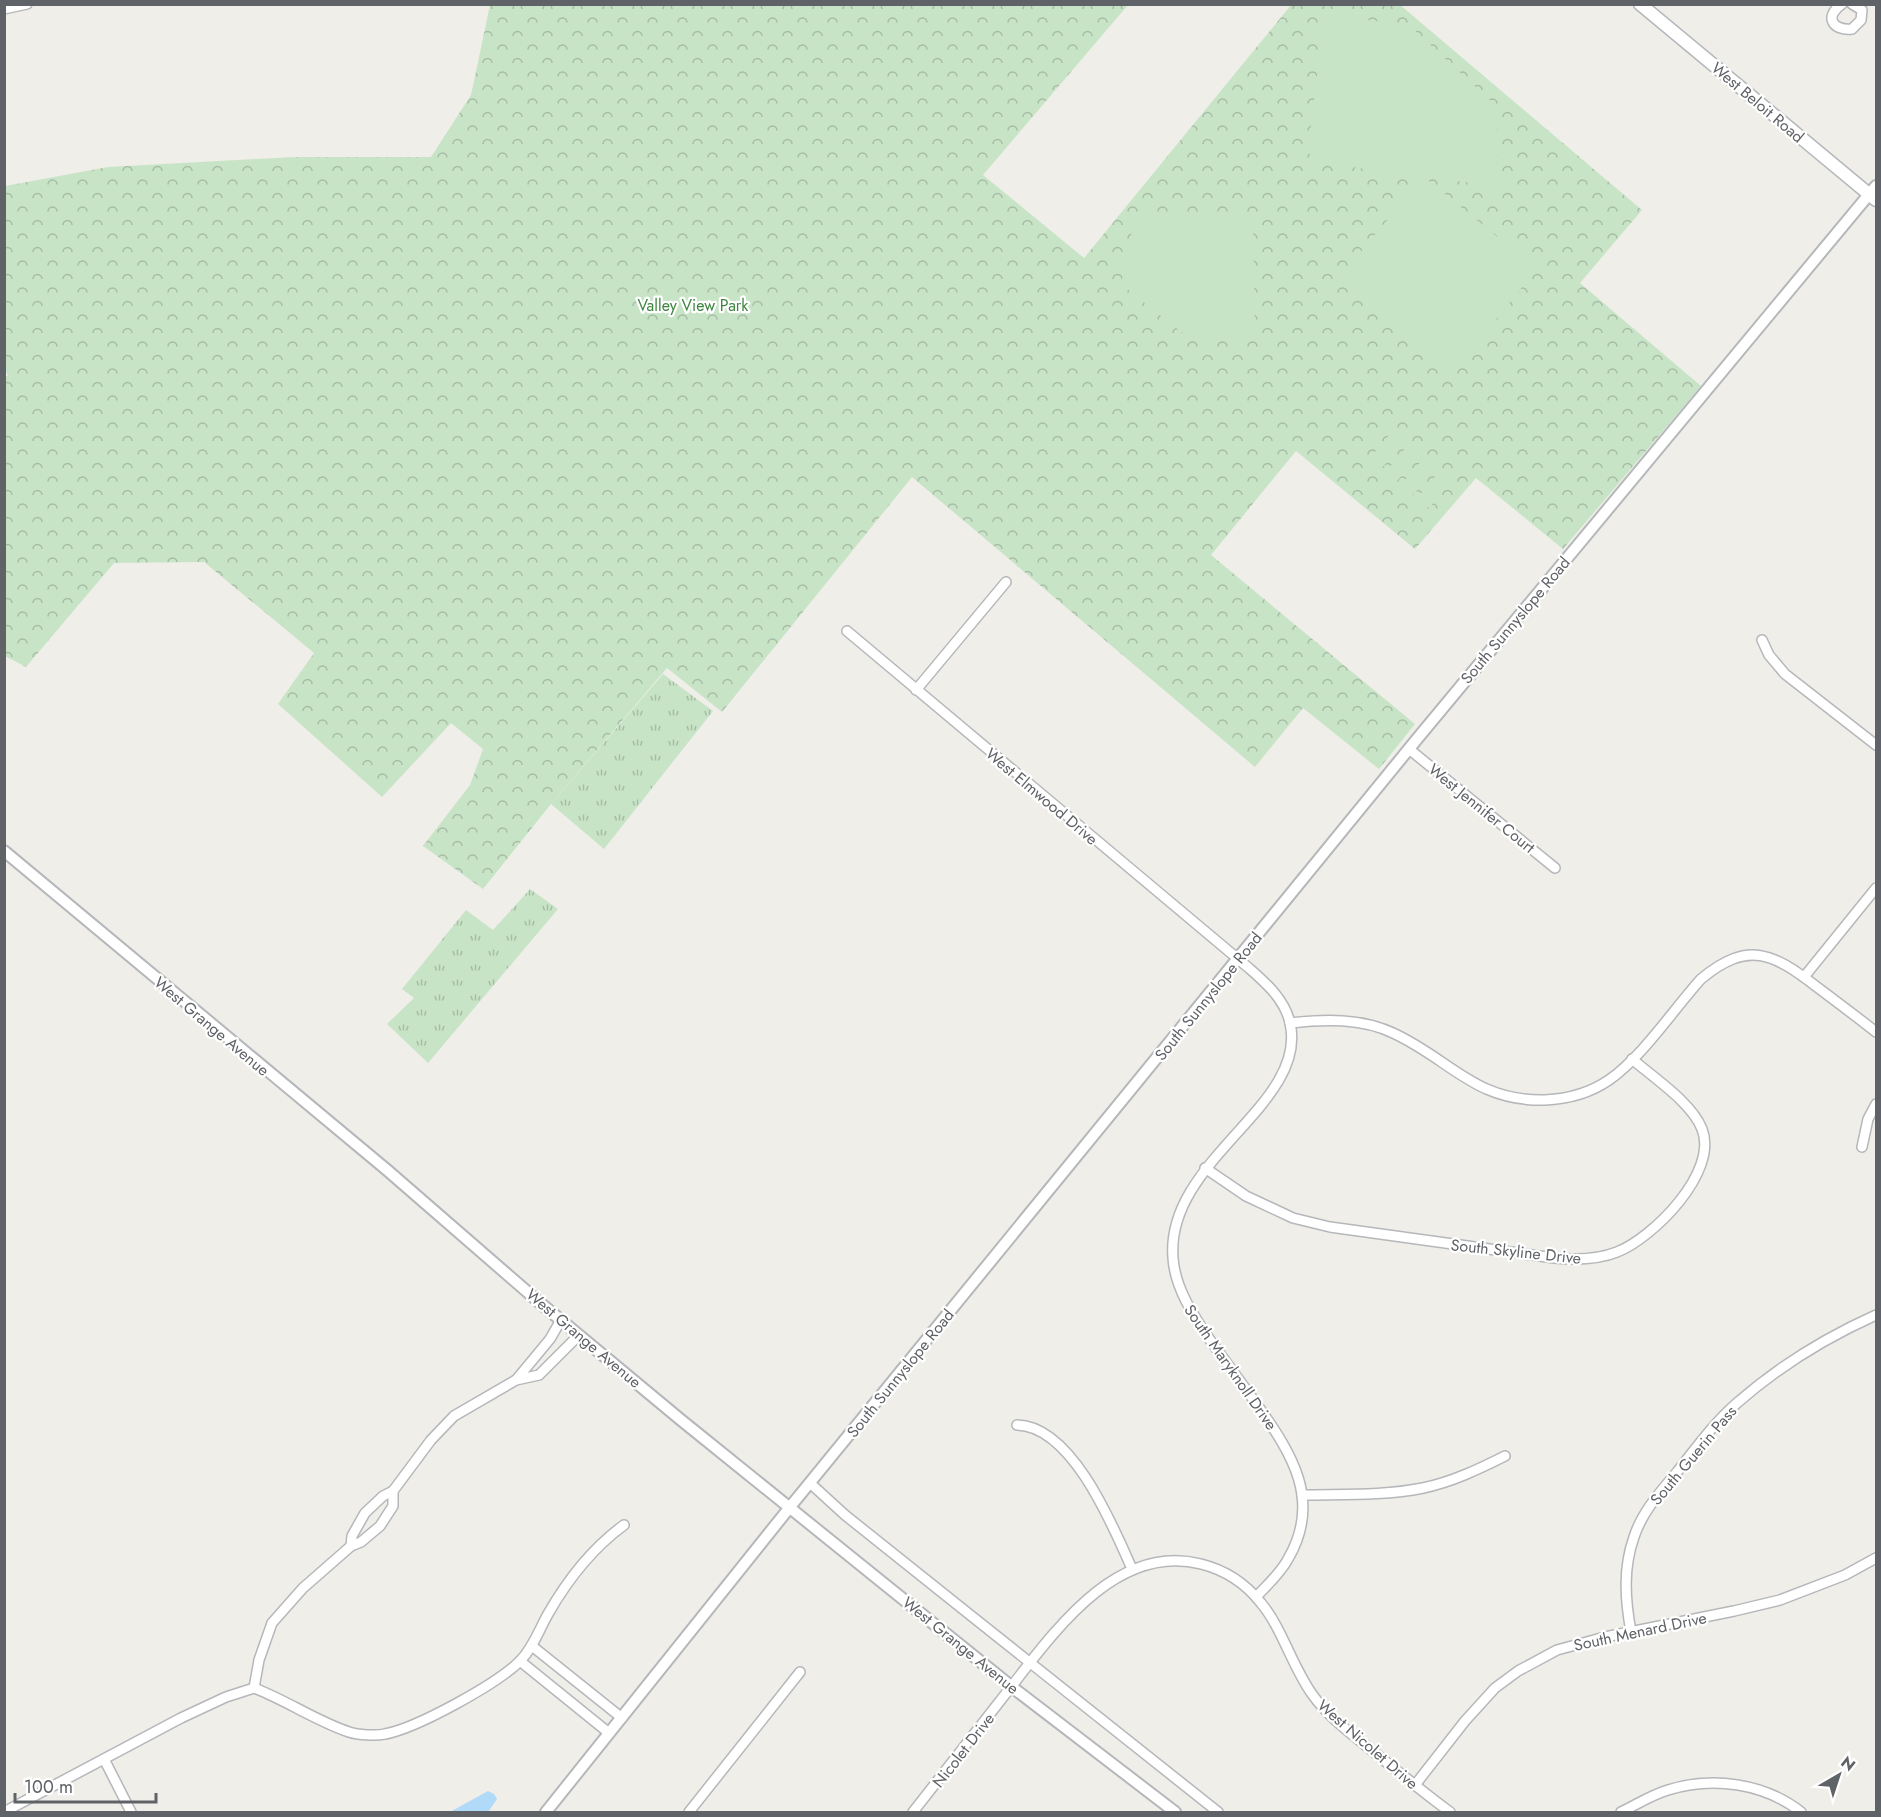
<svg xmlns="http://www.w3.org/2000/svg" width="1881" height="1817" viewBox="0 0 1881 1817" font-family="Jost,sans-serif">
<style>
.grass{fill:url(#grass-tufts)}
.forest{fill:url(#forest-crowns)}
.garden{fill:#c8e4c7}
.water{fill:#b0daf7}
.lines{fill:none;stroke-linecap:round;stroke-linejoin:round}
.minor-casing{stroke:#b5b7bb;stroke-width:12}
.tertiary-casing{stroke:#b5b7bb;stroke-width:14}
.secondary-casing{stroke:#b4b7bb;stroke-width:15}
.minor{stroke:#fff;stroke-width:9}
.tertiary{stroke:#fff;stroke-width:10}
.secondary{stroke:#fff;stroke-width:12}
.labels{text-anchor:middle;stroke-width:4.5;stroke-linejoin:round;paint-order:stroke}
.street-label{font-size:16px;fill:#5f6266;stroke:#fff}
.park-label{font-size:16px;fill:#3f8541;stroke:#fff}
</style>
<defs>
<pattern id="grass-tufts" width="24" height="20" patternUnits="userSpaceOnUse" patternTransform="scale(1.5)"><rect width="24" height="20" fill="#c8e4c7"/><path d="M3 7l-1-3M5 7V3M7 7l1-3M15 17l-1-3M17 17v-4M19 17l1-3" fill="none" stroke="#a6bca5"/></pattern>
<pattern id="forest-crowns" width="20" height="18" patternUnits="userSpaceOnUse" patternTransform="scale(1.5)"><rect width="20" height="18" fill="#c8e4c7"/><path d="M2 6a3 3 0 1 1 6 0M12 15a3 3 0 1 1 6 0" fill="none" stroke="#a6bca5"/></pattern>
</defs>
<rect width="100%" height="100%" fill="#f0eee8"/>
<!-- grass -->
<g class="grass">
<polygon points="663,674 713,711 604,849 551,804"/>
<polygon points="530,889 558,909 428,1063 387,1024 414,998 402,989 466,910 493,930"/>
</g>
<!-- forest -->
<polygon class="forest" points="1399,4 1642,210 1580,283 1701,386 1563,549 1476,478 1415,549 1296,451 1211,555 1415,724 1379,769 1303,708 1255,767 912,477 722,712 667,668 551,804 483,889 423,846 470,785 483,749 451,723 382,797 278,704 314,653 204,562 114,563 26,667 5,656 4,378 8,375 5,370 5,186 108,167 295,157 431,157 471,95 490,5 1128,5 983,175 1084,258 1291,5"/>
<!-- garden -->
<g class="garden">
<polygon points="1324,15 1409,25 1497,107 1498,186 1424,177 1537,269 1453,372 1339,279 1422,177 1316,162 1308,152"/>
<polygon points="1246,214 1253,221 1255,341 1190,339 1121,284 1135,216"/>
<polygon points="1391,433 1403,443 1382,468 1370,458"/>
<polygon points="1413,444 1420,449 1416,453 1419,456 1397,481 1395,479 1391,484 1384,478 1388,474 1386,472 1407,446 1410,448"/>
<polygon points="1429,457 1436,463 1432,467 1435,469 1413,495 1410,493 1407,497 1400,491 1404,487 1401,485 1423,459 1425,461"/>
<polygon points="1445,470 1451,476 1448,480 1451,482 1429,508 1426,506 1423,510 1416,505 1420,500 1417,498 1439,472 1441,474"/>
</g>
<!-- water -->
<polygon class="water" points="488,1791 494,1794 497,1799 488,1812 450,1812"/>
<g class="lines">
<!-- minor casing -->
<g class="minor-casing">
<g id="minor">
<path d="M1842,4C1824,16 1832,31 1852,29L1861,20L1862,10L1852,4"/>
<polyline points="4,9 27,4"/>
<path d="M847,631L1250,969C1267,984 1285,1000 1290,1023C1309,1105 1165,1160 1173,1258C1175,1288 1193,1315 1210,1340C1226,1362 1242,1384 1258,1406C1292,1454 1322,1501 1288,1559C1280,1574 1267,1585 1256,1597"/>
<polyline points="1762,640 1769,655 1785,674 1876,745"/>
<polyline points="916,690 1006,582"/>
<polyline points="1409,749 1555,868"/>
<polyline points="1804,977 1876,888"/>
<path d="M1290,1023C1325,1019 1361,1018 1393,1033C1450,1059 1475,1102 1545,1100C1567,1099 1590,1093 1609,1080C1643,1056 1673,1010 1701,979C1748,940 1773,953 1817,987C1837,1002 1857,1017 1876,1032"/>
<polyline points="1862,1147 1868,1119 1876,1104"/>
<path d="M1205,1168L1246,1196L1293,1218L1330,1227L1554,1258C1576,1260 1597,1260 1617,1252C1653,1238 1719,1172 1702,1129C1692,1103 1654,1078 1632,1059"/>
<polyline points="516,1380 550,1339 561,1320"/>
<path d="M1017,1425C1072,1426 1113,1526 1132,1569"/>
<polyline points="810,1483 845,1515 974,1618 1218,1812"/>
<path d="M1302,1495C1342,1494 1384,1496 1423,1488C1452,1482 1479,1469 1505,1456"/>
<polyline points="351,1546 352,1536 365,1513 383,1496 393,1491 431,1440 454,1416 516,1380 539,1375 579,1335"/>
<path d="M1631,1632C1625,1599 1623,1568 1634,1537C1642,1512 1661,1491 1677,1472C1696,1448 1714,1423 1737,1403C1778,1367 1827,1337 1876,1315"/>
<polyline points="532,1646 622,1718"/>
<polyline points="520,1661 609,1733"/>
<path d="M254,1688C286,1700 316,1721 349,1732C358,1735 376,1736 385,1734C417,1728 497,1684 520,1661C533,1648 539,1630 548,1614C568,1579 591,1549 624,1525"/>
<polyline points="104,1759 131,1812"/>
<polyline points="1415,1785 1465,1721 1495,1688 1518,1671 1557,1650 1605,1637 1734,1611 1780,1600 1845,1575 1876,1558"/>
<polyline points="4,1812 181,1718 226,1697 254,1688 259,1660 272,1623 303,1588 351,1546 361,1542 380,1526 393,1506 393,1491"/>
<polyline points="689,1812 800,1672"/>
<path d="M913,1812C942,1775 971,1738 1000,1701C1048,1641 1112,1541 1201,1564C1225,1570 1246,1584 1261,1603C1282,1628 1292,1666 1312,1694C1328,1717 1353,1735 1375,1753C1400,1773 1424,1793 1450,1812"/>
<path d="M1621,1812C1636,1805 1651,1795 1668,1790C1712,1776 1764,1783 1801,1812"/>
</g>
</g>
<!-- tertiary casing -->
<g class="tertiary-casing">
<g id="tertiary">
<polyline points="4,851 387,1170 539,1302 681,1420 1012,1687 1175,1812"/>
<polyline points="546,1812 790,1507 1417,739 1876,186"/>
</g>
</g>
<!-- secondary casing -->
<g class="secondary-casing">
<polyline id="secondary" points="1640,4 1876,200"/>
</g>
<!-- minor -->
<use href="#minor" class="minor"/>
<!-- tertiary -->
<use href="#tertiary" class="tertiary"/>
<!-- secondary -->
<use href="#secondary" class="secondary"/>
</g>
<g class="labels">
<!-- street labels -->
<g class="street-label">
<text transform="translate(1758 102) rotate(40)" y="6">West Beloit Road</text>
<text transform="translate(1515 620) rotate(-50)" y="6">South Sunnyslope Road</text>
<text transform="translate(1042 796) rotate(40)" y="6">West Elmwood Drive</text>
<text transform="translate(1482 808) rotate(39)" y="6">West Jennifer Court</text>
<text transform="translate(1208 996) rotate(-51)" y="6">South Sunnyslope Road</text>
<text transform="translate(212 1026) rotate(40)" y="6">West Grange Avenue</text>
<text transform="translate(1516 1251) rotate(6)" y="6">South Skyline Drive</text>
<text transform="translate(584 1338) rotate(40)" y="6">West Grange Avenue</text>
<text transform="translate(1231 1367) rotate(55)" y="6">South Maryknoll Drive</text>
<text transform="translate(900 1373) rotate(-51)" y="6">South Sunnyslope Road</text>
<text transform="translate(1693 1455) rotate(-50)" y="6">South Guerin Pass</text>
<text transform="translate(1640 1631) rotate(-12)" y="6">South Menard Drive</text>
<text transform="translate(961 1645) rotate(39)" y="6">West Grange Avenue</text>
<text transform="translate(1368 1744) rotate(41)" y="6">West Nicolet Drive</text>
<text transform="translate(963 1750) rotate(-52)" y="6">Nicolet Drive</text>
</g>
<!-- park labels -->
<g class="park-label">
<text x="693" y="311">Valley View Park</text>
</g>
</g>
<!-- border -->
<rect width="1881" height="1817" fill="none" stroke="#5f6266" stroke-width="12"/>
<!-- north arrow -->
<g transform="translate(1839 1775) rotate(39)" stroke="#ffffff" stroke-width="4.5" paint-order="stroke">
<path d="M0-4.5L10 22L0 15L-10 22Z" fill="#5f6266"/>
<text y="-9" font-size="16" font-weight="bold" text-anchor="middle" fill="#5f6266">N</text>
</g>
<!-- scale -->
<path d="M15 1793v9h141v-9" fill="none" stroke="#5f6266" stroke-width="3"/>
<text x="24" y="1793" font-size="18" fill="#5f6266" stroke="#ffffff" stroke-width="4.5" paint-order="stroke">100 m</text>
</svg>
